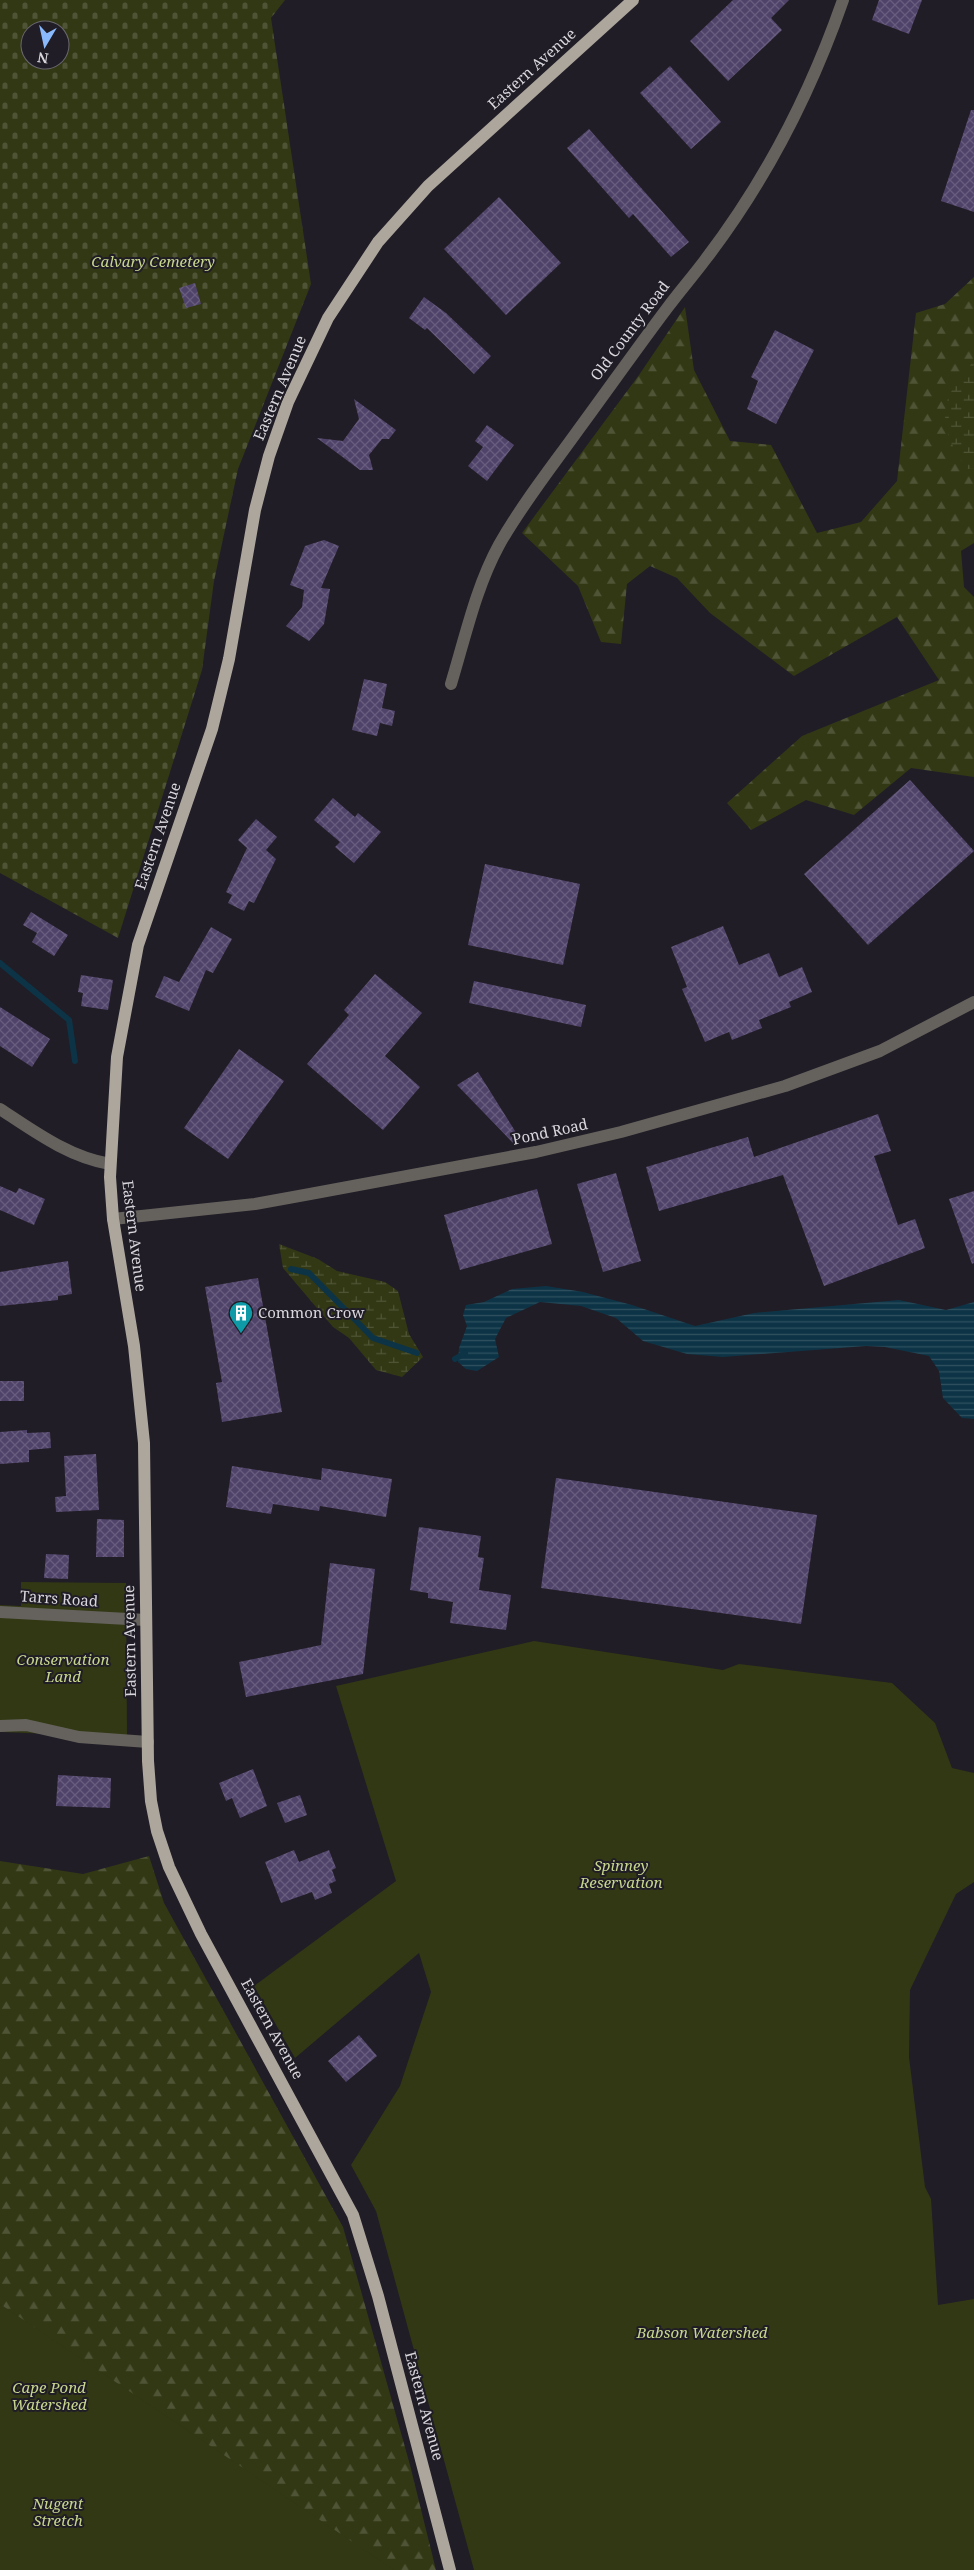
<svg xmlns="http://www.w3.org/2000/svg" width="974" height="2570" viewBox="0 0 974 2570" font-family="'Noto Serif',serif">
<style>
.forest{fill:url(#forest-firs)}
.wetland{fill:url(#wetland-marsh)}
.cemetery{fill:url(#cemetery-stones);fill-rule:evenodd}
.park{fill:#323814}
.water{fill:url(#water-rules)}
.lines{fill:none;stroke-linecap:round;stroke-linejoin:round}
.stream{stroke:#0d3446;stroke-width:6}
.building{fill:url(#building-cross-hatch)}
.minor{stroke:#65625d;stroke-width:12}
.major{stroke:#ada69d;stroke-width:12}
.labels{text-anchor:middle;stroke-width:4;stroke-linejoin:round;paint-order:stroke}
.street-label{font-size:15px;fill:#d9d7dd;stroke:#201d26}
.park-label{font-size:15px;font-style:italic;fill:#c6d68d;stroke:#201d26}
.poi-label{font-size:15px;fill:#d9d7dd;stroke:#201d26;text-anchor:start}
</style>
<defs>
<pattern id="forest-firs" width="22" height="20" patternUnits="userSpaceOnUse" patternTransform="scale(1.25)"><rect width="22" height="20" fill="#323814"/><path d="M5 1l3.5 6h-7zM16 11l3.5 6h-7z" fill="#4f5436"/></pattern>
<pattern id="wetland-marsh" width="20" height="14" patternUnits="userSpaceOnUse" patternTransform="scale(1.25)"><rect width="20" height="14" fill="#323814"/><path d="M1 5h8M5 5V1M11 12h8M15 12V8" fill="none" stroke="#4f5436"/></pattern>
<pattern id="cemetery-stones" width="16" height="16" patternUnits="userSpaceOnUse" patternTransform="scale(1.25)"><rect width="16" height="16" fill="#323814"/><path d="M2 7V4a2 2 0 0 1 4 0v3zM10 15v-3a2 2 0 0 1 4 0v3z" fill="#4f5436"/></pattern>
<pattern id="water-rules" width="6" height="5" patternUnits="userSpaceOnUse" patternTransform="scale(1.25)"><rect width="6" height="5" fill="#0d3446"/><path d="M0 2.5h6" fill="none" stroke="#305160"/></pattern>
<pattern id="building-cross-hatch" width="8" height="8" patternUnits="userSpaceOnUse" patternTransform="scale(1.25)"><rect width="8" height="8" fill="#50436a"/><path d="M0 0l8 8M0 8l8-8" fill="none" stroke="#695d7f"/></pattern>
</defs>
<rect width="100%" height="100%" fill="#201d26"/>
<!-- forest -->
<g class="forest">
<polygon points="974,277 974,543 961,551 964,587 974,597 974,777 911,768 854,815 806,800 751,830 727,803 802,736 939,680 897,617 794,676 710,613 677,578 650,566 627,584 621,644 601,642 578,586 522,533 639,375 685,307 694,370 730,441 771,445 817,533 861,522 897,481 916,313 945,304"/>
<polygon points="149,1856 164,1903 343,2227 410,2465 436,2570 0,2570 0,1861 83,1874"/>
</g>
<!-- wetland -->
<g class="wetland">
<path d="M974,358V469H967C951,448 936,417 952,390C959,380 969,370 974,358Z"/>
<polygon points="279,1244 318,1259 337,1271 385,1282 398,1291 409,1334 423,1357 402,1377 376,1370 349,1338 333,1327 283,1268"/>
</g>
<!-- cemetery -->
<path class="cemetery" d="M0,0H285L271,18L311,284L238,469L214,581L202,670L118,938L0,873ZM30,30H60V60H30Z"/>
<!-- park -->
<g class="park">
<polygon points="21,1582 126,1583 127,1737 0,1732 0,1605 21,1606"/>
<polygon points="534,1641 723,1670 739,1664 892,1683 935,1723 952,1768 974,1773 974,1882 956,1894 910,1990 909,2057 925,2187 931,2199 938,2305 974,2299 974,2570 474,2570 376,2211 351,2165 400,2086 431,1992 419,1953 295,2058 254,1986 396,1881 336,1686"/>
<polygon points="0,2304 394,2570 0,2570"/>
</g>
<!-- water -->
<polygon class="water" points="546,1286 583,1292 632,1305 695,1326 754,1313 899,1300 946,1310 974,1302 974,1419 962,1418 943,1398 939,1371 929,1356 885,1347 866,1346 723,1357 687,1354 643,1341 616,1318 581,1306 540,1302 506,1318 495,1339 499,1357 477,1371 466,1369 458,1362 459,1348 467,1326 463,1315 466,1305 484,1302 512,1289"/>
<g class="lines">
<!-- stream -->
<g class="stream">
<polyline points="0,963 69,1020 75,1061"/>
<polyline points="291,1269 309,1273 373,1338 417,1353"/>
<polyline points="455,1359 465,1353"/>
</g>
</g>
<!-- building -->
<g class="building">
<polygon points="733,0 789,0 771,18 782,30 728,81 690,41"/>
<polygon points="879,0 922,0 909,34 872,20"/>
<polygon points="670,66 721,122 691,149 640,93"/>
<polygon points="971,110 974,110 974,212 941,201"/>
<polygon points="589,129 689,242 671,257 633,214 629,218 567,148"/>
<polygon points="499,197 561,263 506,315 444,249"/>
<polygon points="195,283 201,304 186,308 179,288"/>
<polygon points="424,297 446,313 491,356 474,374 427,328 425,330 409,318"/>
<polygon points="775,330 814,350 776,424 747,409 758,381 751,377"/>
<polygon points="354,399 396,430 389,439 382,439 369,455 373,470 360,470 317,438 343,441 359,419"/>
<polygon points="487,425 514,445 487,481 468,466 483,447 475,441"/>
<polygon points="324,540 339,546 321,588 330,589 324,624 309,641 286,626 302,607 304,590 290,585 305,546"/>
<polygon points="364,679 387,684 382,708 395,711 392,726 380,723 377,736 352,730"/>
<polygon points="910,780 974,851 868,945 804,874"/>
<polygon points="333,798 355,817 358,813 381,832 354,863 335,847 340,842 314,820"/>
<polygon points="256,819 277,837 266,850 276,859 254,903 249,901 244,911 228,903 232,895 226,892 247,848 238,840"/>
<polygon points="485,864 580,884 563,965 468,945"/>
<polygon points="31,912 68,935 54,956 32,942 37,933 23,925"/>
<polygon points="723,926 739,965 769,953 779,977 802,967 812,992 789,1002 791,1007 759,1020 762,1028 732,1040 729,1032 705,1042 682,989 687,987 671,947"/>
<polygon points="211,927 232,939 213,973 206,970 189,1011 155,997 164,976 179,982"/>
<polygon points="375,974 422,1013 385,1056 420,1087 383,1130 307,1064 349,1015 344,1010"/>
<polygon points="81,975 113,980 108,1010 81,1006 83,993 78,992"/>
<polygon points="474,981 586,1005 581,1027 469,1003"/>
<polygon points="0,1007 50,1039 32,1067 0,1046"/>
<polygon points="239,1049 284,1081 228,1159 184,1128"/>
<polygon points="478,1072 520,1139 514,1144 457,1085"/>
<polygon points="878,1114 891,1151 874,1156 898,1225 915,1219 925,1248 824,1286 783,1175 659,1211 646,1167 748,1137 754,1157"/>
<polygon points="616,1173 641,1261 603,1272 577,1184"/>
<polygon points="0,1186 16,1193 19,1188 45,1199 34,1225 0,1210"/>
<polygon points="537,1189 552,1244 460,1270 444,1215"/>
<polygon points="974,1191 974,1263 972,1264 949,1199"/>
<polygon points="68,1261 72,1294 58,1296 58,1300 0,1306 0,1272"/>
<polygon points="258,1278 282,1412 222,1422 216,1383 222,1382 205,1287"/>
<rect x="0" y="1381" width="24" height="20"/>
<polygon points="27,1430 27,1433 50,1432 51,1448 29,1450 29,1462 0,1464 0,1432"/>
<polygon points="96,1454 99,1510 56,1512 55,1497 66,1496 64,1456"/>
<polygon points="232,1466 321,1480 322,1468 392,1479 386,1517 320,1506 319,1511 273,1504 271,1514 226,1507"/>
<polygon points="556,1478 817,1515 801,1624 541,1588"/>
<polygon points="97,1519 124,1520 124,1557 96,1557"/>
<polygon points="419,1527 481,1536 478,1557 484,1558 479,1590 511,1595 506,1630 450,1623 453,1602 428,1598 428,1593 410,1590"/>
<polygon points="46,1554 69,1555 68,1579 44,1578"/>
<polygon points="330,1563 375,1569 363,1674 246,1697 239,1662 321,1645"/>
<polygon points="253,1769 267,1806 240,1818 232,1798 226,1801 219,1783"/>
<polygon points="58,1775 111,1778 110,1808 56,1806"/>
<polygon points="300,1795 307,1815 285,1823 277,1803"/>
<polygon points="294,1850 299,1862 329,1850 336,1868 332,1870 336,1881 329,1884 332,1893 315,1900 312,1892 281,1903 265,1862"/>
<polygon points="359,2035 377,2056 346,2082 328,2061"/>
</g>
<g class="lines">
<!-- minor -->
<g class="minor">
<path d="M451,684C465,638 476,587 499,545C521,506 550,469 576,433C607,391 637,348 668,307C680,291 693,276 705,260C764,183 811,92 843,0"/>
<path d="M0,1109C35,1132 69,1157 110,1164"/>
<polyline points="113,1219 255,1204 310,1194 536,1152 621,1132 785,1086 880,1051 974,1002"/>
<polyline points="0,1612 146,1620"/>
<polyline points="0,1726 26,1725 79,1737 148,1742"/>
</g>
<!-- major -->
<polyline class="major" points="450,2570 378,2296 353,2215 201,1934 169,1867 157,1831 151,1801 148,1761 144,1443 134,1346 113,1219 110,1177 117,1057 138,945 212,729 229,659 255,510 269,456 288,402 328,318 378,242 428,186 633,0"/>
</g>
<!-- icons -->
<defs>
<g id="building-pin" transform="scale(1.25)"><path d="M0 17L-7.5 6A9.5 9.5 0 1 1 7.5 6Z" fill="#0f9aa8" stroke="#201d26"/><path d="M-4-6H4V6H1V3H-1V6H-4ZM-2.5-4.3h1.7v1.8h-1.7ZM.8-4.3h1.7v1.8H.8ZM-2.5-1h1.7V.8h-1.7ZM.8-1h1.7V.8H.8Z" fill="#fff"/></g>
</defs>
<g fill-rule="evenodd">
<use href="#building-pin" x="241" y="1313"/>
</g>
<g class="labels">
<!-- street labels -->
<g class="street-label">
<text transform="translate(532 69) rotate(-42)" y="5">Eastern Avenue</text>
<text transform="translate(630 331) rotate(-53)" y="5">Old County Road</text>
<text transform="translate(280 388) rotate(-67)" y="5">Eastern Avenue</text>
<text transform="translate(158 836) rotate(-71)" y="5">Eastern Avenue</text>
<text transform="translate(550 1132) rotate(-12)" y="5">Pond Road</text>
<text transform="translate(134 1236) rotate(83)" y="5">Eastern Avenue</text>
<text transform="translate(59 1599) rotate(4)" y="5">Tarrs Road</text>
<text transform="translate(130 1641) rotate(-91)" y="5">Eastern Avenue</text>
<text transform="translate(272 2029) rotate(61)" y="5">Eastern Avenue</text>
<text transform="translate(424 2406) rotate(75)" y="5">Eastern Avenue</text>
</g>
<!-- park labels -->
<g class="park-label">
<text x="153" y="267">Calvary Cemetery</text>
<text x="63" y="1665">Conservation<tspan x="63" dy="17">Land</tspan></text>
<text x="621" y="1871">Spinney<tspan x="621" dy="17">Reservation</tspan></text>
<text x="702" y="2338">Babson Watershed</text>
<text x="49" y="2393">Cape Pond<tspan x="49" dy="17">Watershed</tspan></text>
<text x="58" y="2509">Nugent<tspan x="58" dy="17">Stretch</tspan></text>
</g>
<!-- poi labels -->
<g class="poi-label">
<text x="258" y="1318">Common Crow</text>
</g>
</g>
<!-- north arrow -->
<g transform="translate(45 45) rotate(189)"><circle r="24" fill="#201d26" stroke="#6a676f"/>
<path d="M0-4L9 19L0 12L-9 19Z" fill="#8abafc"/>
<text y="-8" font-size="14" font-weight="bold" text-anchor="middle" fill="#d9d7dd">N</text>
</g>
</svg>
